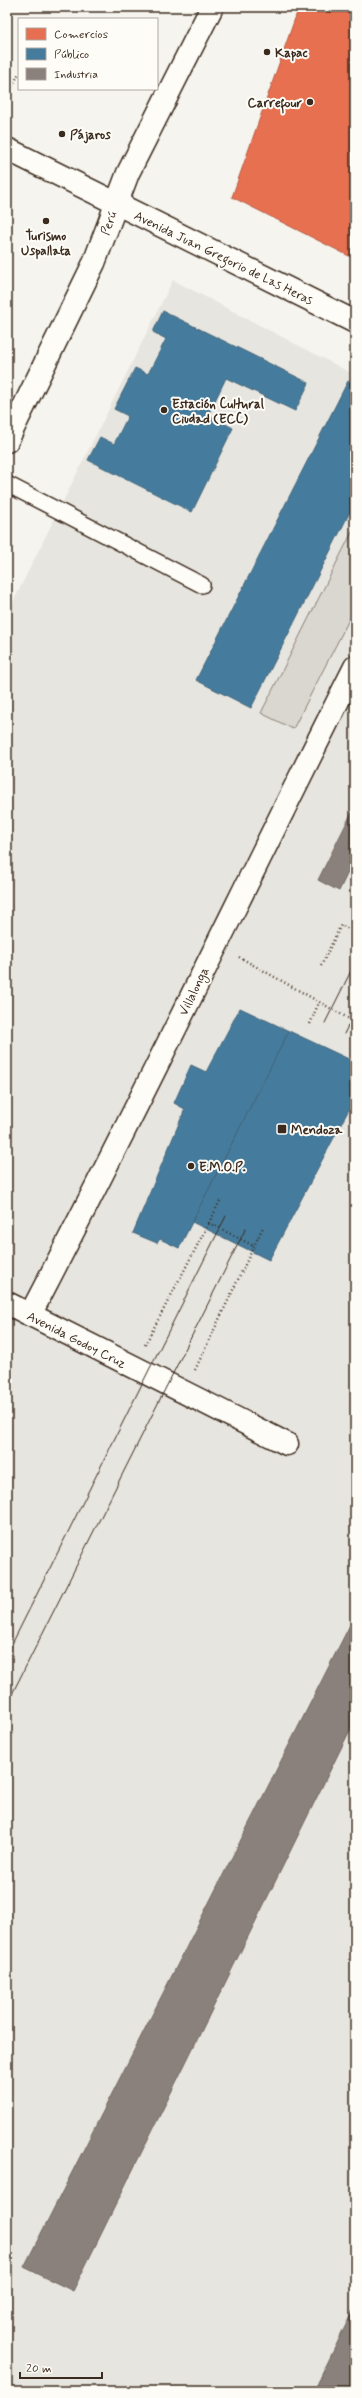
<svg xmlns="http://www.w3.org/2000/svg" width="362" height="2398" viewBox="0 0 362 2398" font-family="Mynerve,sans-serif">
<style>
.built{fill:#e7e5df}
.green{fill:#dad6d0;stroke:#8a8077}
.shops{fill:#e76f51;stroke:#b35a42}
.public{fill:#457b9d;stroke:#426377}
.industry{fill:#8a817c;stroke:#726760}
.lines{fill:none;stroke-linecap:round;stroke-linejoin:round}
.lane-casing{stroke:#3b2a1e;stroke-width:18}
.street-casing{stroke:#3b2a1e;stroke-width:25}
.secondary-casing{stroke:#3b2a1e;stroke-width:25}
.path{stroke:#3b2a1e;stroke-width:2.5;stroke-dasharray:1 3;stroke-linecap:butt}
.lane{stroke:#fdfcf7;stroke-width:15}
.street{stroke:#fdfcf7;stroke-width:22}
.secondary{stroke:#fdfcf7;stroke-width:22}
.tram{stroke:#3b2a1e;stroke-width:1}
.poi-dot{fill:#3b2a1e;stroke:#fdfcf7;stroke-width:1.5}
.labels{text-anchor:middle;stroke-width:4;stroke-linejoin:round;paint-order:stroke}
.poi-label{font-size:13px;font-weight:bold;fill:#3b2a1e;stroke:#fdfcf7;text-anchor:start}
.street-label{font-size:13px;fill:#3b2a1e;stroke:#fdfcf7}
</style>
<rect width="100%" height="100%" fill="#f5f4ee"/>
<filter id="ink" filterUnits="userSpaceOnUse"><feTurbulence type="fractalNoise" baseFrequency=".025" numOctaves="2"/><feDisplacementMap in="SourceGraphic" scale="8" xChannelSelector="R" yChannelSelector="G"/><feConvolveMatrix kernelMatrix="1 2 1 2 8 2 1 2 1" color-interpolation-filters="sRGB"/></filter>
<g filter="url(#ink)">
<!-- built -->
<polygon class="built" points="173,280 355,375 355,2391 7,2391 7,614"/>
<!-- green -->
<polygon class="green" points="355,526 355,608 293,729 261,713"/>
<!-- shops -->
<polygon class="shops" points="299,7 355,7 355,259 232,197"/>
<!-- public -->
<g class="public">
<polygon points="163,311 309,383 295,411 226,378 208,415 233,428 192,512 88,460 100,437 114,444 128,416 114,409 135,368 148,374 166,339 153,332"/>
<polygon points="348,381 355,384 355,502 251,708 196,680"/>
<polygon points="240,1008 289,1031 179,1248 160,1239 157,1243 133,1233 185,1109 174,1103 191,1065 206,1072"/>
<polygon points="289,1031 355,1062 355,1098 269,1260 192,1222"/>
</g>
<!-- industry -->
<g class="industry">
<polygon points="355,806 355,858 339,891 318,880"/>
<polygon points="355,1615 355,1720 73,2291 24,2267"/>
<polygon points="355,2306 355,2391 314,2391"/>
</g>
<g class="lines">
<!-- lane casing -->
<g class="lane-casing">
<polyline id="lane" points="7,484 202,585"/>
</g>
<!-- street casing -->
<g class="street-casing">
<g id="street">
<polyline points="7,1303 287,1444"/>
<path d="M30,1315C142,1101 246,883 355,667"/>
</g>
</g>
<!-- secondary casing -->
<g class="secondary-casing">
<g id="secondary">
<polyline points="7,149 355,322"/>
<polyline points="7,441 94,263 128,173 212,7"/>
</g>
</g>
<!-- path -->
<g class="path">
<polyline points="7,97 19,73"/>
<polyline points="239,957 355,1022"/>
<polyline points="321,966 341,925 355,932"/>
<polyline points="310,1024 319,1002"/>
<polyline points="352,1048 355,1041"/>
<polyline points="220,1201 209,1223 254,1246"/>
<polyline points="145,1345 209,1223"/>
<polyline points="195,1370 263,1227"/>
</g>
<!-- lane -->
<use href="#lane" class="lane"/>
<!-- street -->
<use href="#street" class="street"/>
<!-- secondary -->
<use href="#secondary" class="secondary"/>
<!-- tram -->
<g class="tram">
<polyline points="325,1023 355,963"/>
<polyline points="344,1034 355,1012"/>
<polyline points="7,1654 226,1216"/>
<polyline points="7,1704 246,1228"/>
</g>
</g>
</g>
<!-- markers -->
<g class="poi-dot">
<circle cx="267" cy="52" r="4"/>
<circle cx="310" cy="102" r="4"/>
<circle cx="62" cy="134" r="4"/>
<circle cx="46" cy="221" r="4"/>
<circle cx="164" cy="410" r="4"/>
<rect x="277" y="1124" width="10" height="10" rx="2"/>
<circle cx="191" cy="1166" r="4"/>
</g>
<g class="labels">
<!-- poi labels -->
<g class="poi-label">
<text x="275" y="57">Kapac</text>
<text x="302" y="107" text-anchor="end">Carrefour</text>
<text x="70" y="139">Pájaros</text>
<text x="46" y="240" text-anchor="middle">Turismo<tspan x="46" dy="15">Uspallata</tspan></text>
<text x="172" y="408">Estación Cultural<tspan x="172" dy="15">Ciudad (ECC)</tspan></text>
<text x="291" y="1134">Mendoza</text>
<text x="199" y="1171">E.M.O.P.</text>
</g>
<!-- street labels -->
<g class="street-label">
<text transform="translate(108 223) rotate(-70)" y="5">Perú</text>
<text transform="translate(224 257) rotate(26)" y="5">Avenida Juan Gregorio de Las Heras</text>
<text transform="translate(193 991) rotate(-64)" y="5">Villalonga</text>
<text transform="translate(77 1339) rotate(27)" y="5">Avenida Godoy Cruz</text>
</g>
</g>
<!-- margin -->
<rect width="362" height="2398" fill="none" stroke="#fdfcf7" stroke-width="24"/>
<rect x="12" y="12" width="338" height="2374" fill="none" stroke="#3b2a1e" stroke-width="1.5" filter="url(#ink)"/>
<!-- legend -->
<rect x="18" y="18" width="140" height="72" fill="#fdfcf7" stroke="#afa8a0"/>
<rect x="26" y="28" width="20" height="12" fill="#e76f51" stroke="#afa8a0"/>
<text x="54" y="38" font-size="12" fill="#3b2a1e">Comercios</text>
<rect x="26" y="48" width="20" height="12" fill="#457b9d" stroke="#afa8a0"/>
<text x="54" y="58" font-size="12" fill="#3b2a1e">Público</text>
<rect x="26" y="68" width="20" height="12" fill="#8a817c" stroke="#afa8a0"/>
<text x="54" y="78" font-size="12" fill="#3b2a1e">Industria</text>
<!-- scale -->
<path d="M20 2372v6h82v-6" fill="none" stroke="#3b2a1e" stroke-width="2"/>
<text x="26" y="2372" font-size="12" fill="#3b2a1e" stroke="#fdfcf7" stroke-width="3" paint-order="stroke">20 m</text>
</svg>
